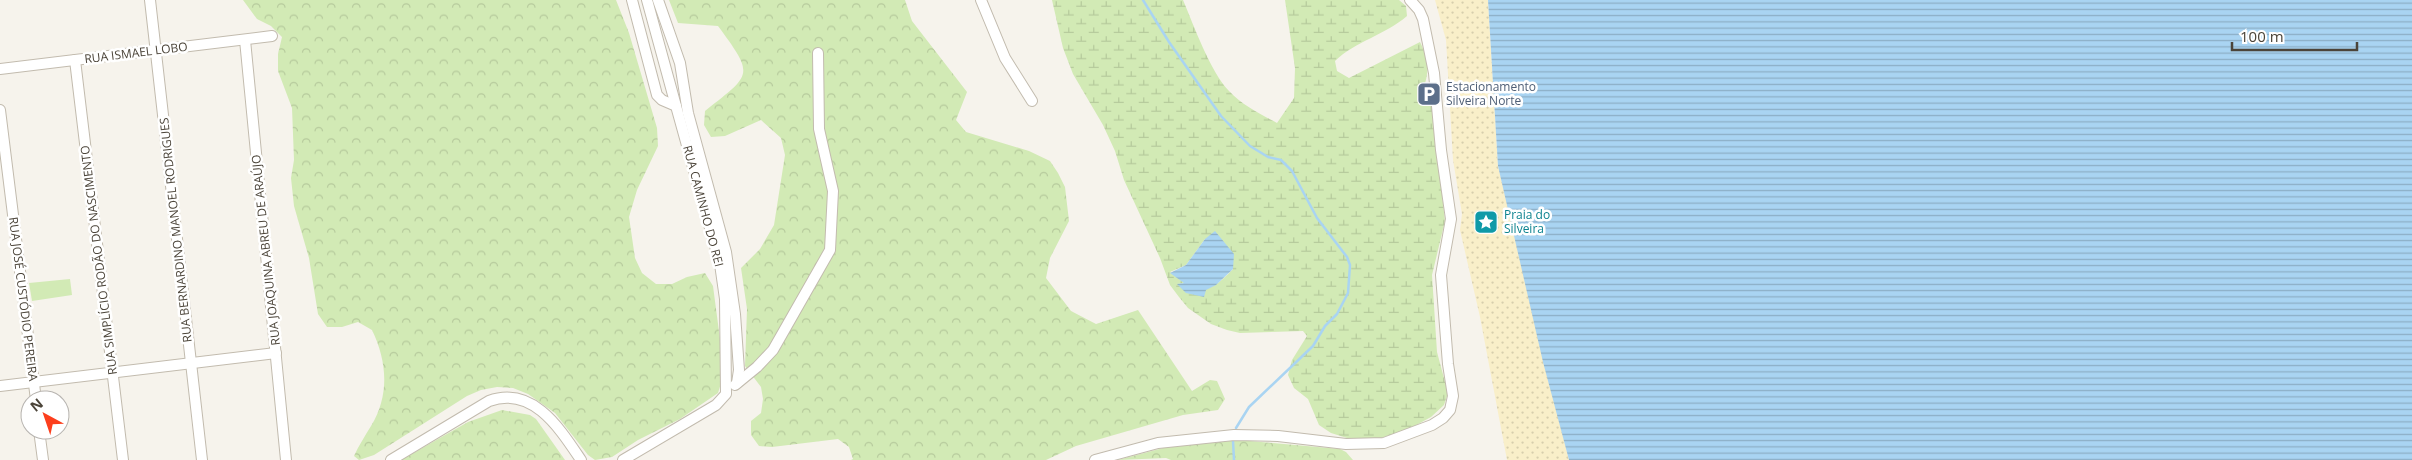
<svg xmlns="http://www.w3.org/2000/svg" width="2412" height="460" viewBox="0 0 2412 460" font-family="'Open Sans',sans-serif">
<style>
.forest{fill:url(#forest-crowns)}
.wetland{fill:url(#wetland-marsh);fill-rule:evenodd}
.sand{fill:url(#sand-dots)}
.pitch{fill:#d2eab5}
.water{fill:url(#water-rules)}
.lines{fill:none;stroke-linecap:round;stroke-linejoin:round}
.stream{stroke:#a9d4f2;stroke-width:2.5}
.minor-casing{stroke:#c2bbae;stroke-width:12}
.minor{stroke:#fff;stroke-width:10}
.labels{text-anchor:middle;stroke-width:5;stroke-linejoin:round;paint-order:stroke}
.street-label{font-size:12px;fill:#4b4439;stroke:#fff}
.service-label{font-size:12px;fill:#4e5e75;stroke:#fff;text-anchor:start}
.culture-label{font-size:12px;fill:#0d838f;stroke:#fff;text-anchor:start}
</style>
<defs>
<pattern id="forest-crowns" width="20" height="18" patternUnits="userSpaceOnUse" patternTransform="scale(1.25)"><rect width="20" height="18" fill="#d2eab5"/><path d="M2 6a3 3 0 1 1 6 0M12 15a3 3 0 1 1 6 0" fill="none" stroke="#b6ca9c"/></pattern>
<pattern id="wetland-marsh" width="20" height="14" patternUnits="userSpaceOnUse" patternTransform="scale(1.25)"><rect width="20" height="14" fill="#d2eab5"/><path d="M1 5h8M5 5V1M11 12h8M15 12V8" fill="none" stroke="#b6ca9c"/></pattern>
<pattern id="sand-dots" width="8" height="8" patternUnits="userSpaceOnUse" patternTransform="scale(1.25)"><rect width="8" height="8" fill="#f9efc9"/><path d="M2 2h.1M6 6h.1" fill="none" stroke="#d7cead" stroke-width="1.8" stroke-linecap="round"/></pattern>
<pattern id="water-rules" width="6" height="5" patternUnits="userSpaceOnUse" patternTransform="scale(1.25)"><rect width="6" height="5" fill="#a9d4f2"/><path d="M0 2.5h6" fill="none" stroke="#8caec5"/></pattern>
</defs>
<rect width="100%" height="100%" fill="#f6f3ec"/>
<!-- forest -->
<g class="forest">
<path d="M243,0H616L629,33L657,128L658,146L637,190L629,217L635,258L642,273L656,284H672L687,277L705,273L713,286L720,339L723,377L718,393L680,419L638,440L612,457L595,460L588,455L555,413L528,394L513,388L497,387L481,390L467,396L374,455L359,460L354,456C359,445 365,436 371,426C390,395 387,361 372,330L358,322L342,327H327L318,314L309,258L294,206L291,178L294,160L292,108L278,71V54L282,37L271,26L257,19Z"/>
<path d="M669,0H905L912,21L967,92L956,120L966,132L1029,151L1050,161L1058,173L1065,187L1069,221L1050,258L1046,278L1071,311L1096,324L1138,310L1192,391L1210,380L1217,381L1225,399L1218,410L1183,415L1076,446L1046,460H851L853,459L849,447L838,439L772,447L759,446L751,435V421L761,413L763,399L761,387L745,366L747,309L741,268L760,249L774,225L785,155L781,138L761,120L725,136L711,137L704,125L705,111C752,74 755,76 718,26L678,23Z"/>
<polygon points="502,410 530,415 536,419 565,460 401,460 468,422"/>
<polygon points="1239,440 1340,449 1346,452 1353,460 1171,460 1166,458 1118,460 1163,448"/>
</g>
<!-- wetland -->
<path class="wetland" d="M1052,0H1183C1194,26 1210,71 1229,91C1242,105 1260,114 1277,123L1294,98L1295,68L1285,0H1399L1406,6L1407,16C1385,35 1356,41 1335,61L1337,71L1349,78L1420,42C1425,52 1429,62 1427,74C1426,85 1418,95 1432,102L1445,221L1432,275L1437,352L1448,393L1444,405L1431,417L1409,429L1378,439L1347,438L1331,433L1319,425L1308,399L1294,388L1288,375L1292,360L1307,336L1303,331L1240,333L1227,330L1211,324L1188,308L1179,297L1170,285L1160,258L1124,180L1115,151L1103,125L1073,74L1063,48ZM1205,239L1233,269C1211,292 1208,290 1178,284L1185,283L1170,272L1186,265Z"/>
<!-- sand -->
<polygon class="sand" points="1435,0 1488,0 1498,166 1569,460 1507,460 1480,317 1460,230 1462,214 1453,160 1446,40"/>
<!-- pitch -->
<polygon class="pitch" points="70,279 72,295 32,301 29,283"/>
<!-- water -->
<g class="water">
<polygon points="1488,0 2412,0 2412,460 1569,460 1543,362 1498,166"/>
<polygon points="1215,231 1234,254 1233,269 1216,285 1206,290 1204,297 1186,293 1177,284 1184,283 1170,273 1186,265 1205,239"/>
</g>
<g class="lines">
<!-- stream -->
<g class="stream">
<polyline points="1143,0 1169,42 1221,116 1250,146 1268,157 1281,160 1292,171 1317,218 1347,257 1350,265 1348,293 1337,314 1325,326 1313,346 1249,407 1236,428"/>
<polyline points="1233,441 1234,460"/>
</g>
<!-- minor casing -->
<g class="minor-casing">
<g id="minor">
<polyline points="150,0 202,460"/>
<polyline points="647,0 676,106"/>
<polyline points="658,0 680,63 688,113 726,252 735,314 739,370 737,383"/>
<polyline points="981,0 1005,58 1032,101"/>
<polyline points="245,40 286,460"/>
<polyline points="75,60 123,460"/>
<polyline points="0,69 272,36"/>
<polyline points="0,110 36,400"/>
<polyline points="735,385 757,367 773,350 830,250 833,191 819,129 818,53"/>
<polyline points="0,386 276,353"/>
<polyline points="39,430 43,460"/>
<path d="M391,460L489,401C533,385 560,429 581,460"/>
<polyline points="623,460 716,405 726,394 725,299 720,264 676,106 662,100 657,95 632,0"/>
<polyline points="1095,460 1158,443 1234,435 1278,436 1346,444 1384,443 1432,425 1443,418 1450,410 1453,396 1448,364 1441,275 1451,219 1441,150 1434,73 1423,19 1419,10 1410,0"/>
</g>
</g>
<!-- minor -->
<use href="#minor" class="minor"/>
</g>
<!-- icons -->
<defs>
<g id="parking-square" transform="scale(1.25)"><rect x="-9" y="-9" width="18" height="18" rx="4" fill="#5c6f8a" stroke="#fff"/><path d="M-3.5-5.5H1a3.5 3.5 0 0 1 0 7H-1V5.5H-3.5ZM-1-3.4V-.6H.8a1.4 1.4 0 0 0 0-2.8Z" fill="#fff"/></g>
<g id="sight-square" transform="scale(1.25)"><rect x="-9" y="-9" width="18" height="18" rx="4" fill="#0f9aa8" stroke="#fff"/><path d="M0-6L1.8-2.2L6-1.7L2.9 1.2L3.7 5.4L0 3.3L-3.7 5.4L-2.9 1.2L-6-1.7L-1.8-2.2Z" fill="#fff"/></g>
</defs>
<g fill-rule="evenodd">
<use href="#parking-square" x="1429" y="94"/>
<use href="#sight-square" x="1486" y="222"/>
</g>
<g class="labels">
<!-- street labels -->
<g class="street-label">
<text transform="translate(136 53) rotate(-7)" y="4">RUA ISMAEL LOBO</text>
<text transform="translate(703 206) rotate(75)" y="4">RUA CAMINHO DO REI</text>
<text transform="translate(176 230) rotate(-96)" y="4">RUA BERNARDINO MANOEL RODRIGUES</text>
<text transform="translate(266 250) rotate(-96)" y="4">RUA JOAQUINA ABREU DE ARAÚJO</text>
<text transform="translate(99 260) rotate(-97)" y="4">RUA SIMPLÍCIO RODÃO DO NASCIMENTO</text>
<text transform="translate(23 299) rotate(83)" y="4">RUA JOSÉ CUSTÓDIO PEREIRA</text>
</g>
<!-- service labels -->
<g class="service-label">
<text x="1446" y="91">Estacionamento<tspan x="1446" dy="14">Silveira Norte</tspan></text>
</g>
<!-- culture labels -->
<g class="culture-label">
<text x="1504" y="219">Praia do<tspan x="1504" dy="14">Silveira</tspan></text>
</g>
</g>
<!-- north arrow -->
<g transform="translate(45 415) rotate(320)"><circle r="24" fill="#ffffff" stroke="#b7b4b0"/>
<path d="M0-4L9 19L0 12L-9 19Z" fill="#fc3f1d"/>
<text y="-8" font-size="14" font-weight="bold" text-anchor="middle" fill="#4b4439">N</text>
</g>
<!-- scale -->
<path d="M2232 42v8h125v-8" fill="none" stroke="#4b4439" stroke-width="2.5"/>
<text x="2240" y="42" font-size="15" fill="#4b4439" stroke="#ffffff" stroke-width="4" paint-order="stroke">100 m</text>
</svg>
